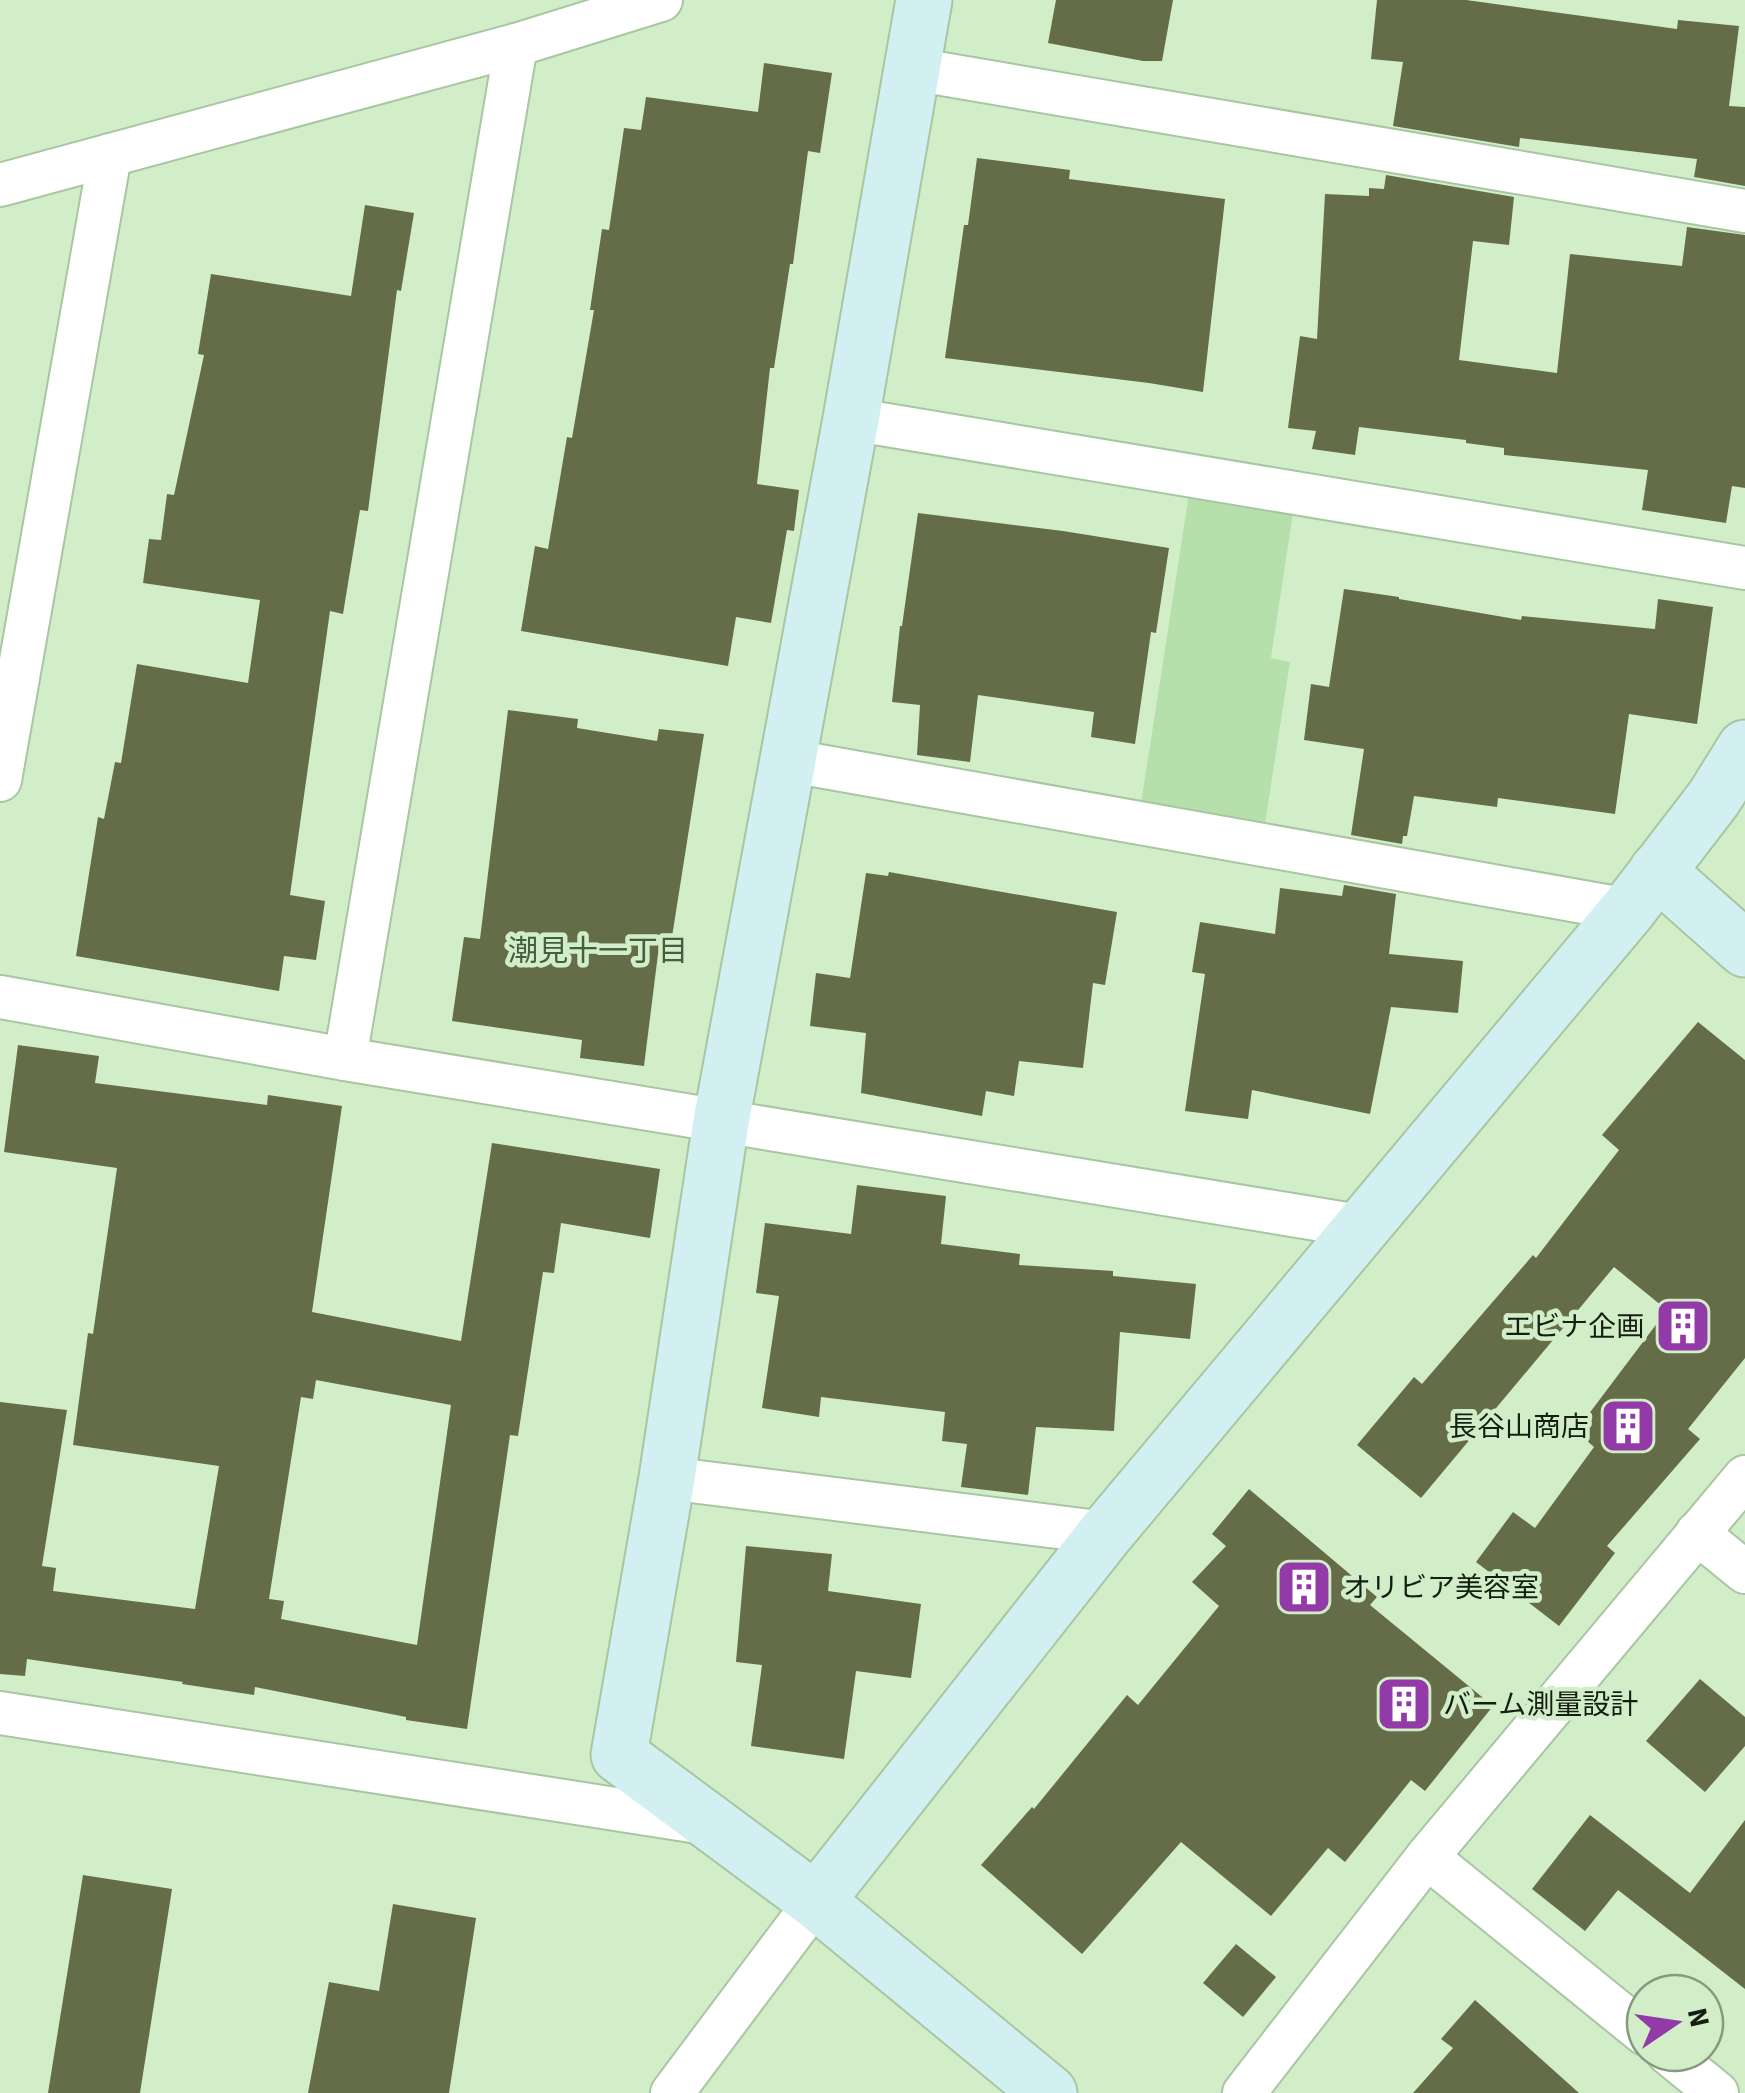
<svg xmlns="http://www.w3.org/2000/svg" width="1745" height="2093" viewBox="0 0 1745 2093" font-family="'Source Sans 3','Noto Sans JP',sans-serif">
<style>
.green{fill:#b6e0ab}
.building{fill:#646d47;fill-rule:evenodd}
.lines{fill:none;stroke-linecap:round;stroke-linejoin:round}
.street-casing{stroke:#a9c6a2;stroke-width:46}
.secondary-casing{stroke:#a9c6a2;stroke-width:59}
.street{stroke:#fff;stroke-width:42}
.secondary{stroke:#d2eff1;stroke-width:55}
.labels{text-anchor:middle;stroke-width:9;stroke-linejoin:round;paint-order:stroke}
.poi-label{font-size:28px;fill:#141e11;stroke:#d1eec9;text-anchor:end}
.neighbourhood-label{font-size:30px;fill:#455e3f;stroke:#d1eec9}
</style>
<rect width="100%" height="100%" fill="#d1eec9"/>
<!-- green -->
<polygon class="green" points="1192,475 1296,493 1271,658 1290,662 1262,843 1138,823"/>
<!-- building -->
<g class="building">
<polygon points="1056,0 1173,0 1162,61 1143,61 1048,43"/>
<polygon points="1377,0 1466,0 1677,29 1678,20 1739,26 1729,106 1745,107 1745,186 1694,177 1697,159 1520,138 1519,147 1393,126 1403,62 1371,59"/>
<polygon points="764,63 832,73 820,153 808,151 793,264 790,264 774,368 770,368 757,484 799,490 794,531 787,530 771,623 736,617 728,666 521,631 535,546 548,549 567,437 572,438 594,310 590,310 602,229 609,230 624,128 641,130 646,97 758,112"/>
<polygon points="977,158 1070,170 1069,179 1225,199 1203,392 1149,383 945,358 964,225 968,225"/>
<polygon points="1386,175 1514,197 1509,245 1473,241 1459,360 1557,373 1570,254 1682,266 1687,227 1745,235 1745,488 1732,486 1726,523 1642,510 1648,470 1504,455 1504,448 1466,443 1466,440 1359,427 1355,455 1312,449 1316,431 1288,428 1300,336 1317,339 1325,194 1369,196 1369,188 1384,189"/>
<polygon points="365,205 414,213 401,291 397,290 368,511 360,510 343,614 330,611 290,895 325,901 316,960 284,956 279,991 76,956 98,817 104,819 115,762 121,763 137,664 248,683 260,600 143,583 149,539 161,540 167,494 174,495 204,355 198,354 211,274 351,296"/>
<polygon points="918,513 1063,531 1169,548 1156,633 1151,632 1135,744 1091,737 1094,712 978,695 970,762 917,755 920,705 892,702 900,626 902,626"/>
<polygon points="1344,589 1399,597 1399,599 1521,620 1522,616 1655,629 1658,599 1713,607 1697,724 1629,714 1615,814 1498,798 1497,807 1414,796 1407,836 1403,836 1402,844 1351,835 1364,749 1304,740 1311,684 1329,687"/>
<polygon points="508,710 578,719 577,728 657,741 659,729 704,734 669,956 658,954 644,1066 580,1058 582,1040 452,1021 464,937 480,939"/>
<polygon points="889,872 1117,912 1105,985 1093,983 1083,1068 1019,1061 1014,1096 986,1091 982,1116 861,1093 866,1033 810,1026 816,973 850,978 866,873 888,876"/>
<polygon points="1344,885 1396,894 1389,954 1463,961 1458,1013 1391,1007 1370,1114 1252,1090 1248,1119 1185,1111 1205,974 1192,972 1200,922 1275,934 1280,888 1342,896"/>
<polygon points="1698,1022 1745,1060 1745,1358 1688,1429 1700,1439 1607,1546 1615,1553 1559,1626 1476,1562 1513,1512 1535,1528 1594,1447 1576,1431 1667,1310 1614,1267 1421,1498 1357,1445 1414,1377 1422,1384 1533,1255 1536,1258 1619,1150 1602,1135"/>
<path d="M18,1045L99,1056L95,1083L267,1105L268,1095L342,1106L312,1312L461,1341L492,1143L660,1169L650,1238L561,1223L554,1273L543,1272L518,1436L510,1435L467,1729L406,1720V1717L255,1687L254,1695L182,1684L183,1682L27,1659L25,1676L0,1674V1402L67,1410L42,1566L56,1568L53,1591L195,1609L219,1466L73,1445L88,1333L93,1334L117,1168L4,1152ZM316,1380L451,1405L417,1645L281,1619L284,1601L269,1599L301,1397L313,1399Z"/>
<polygon points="857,1185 946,1196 941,1244 1020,1254 1019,1265 1113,1271 1113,1276 1196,1284 1190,1339 1120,1332 1114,1431 1036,1427 1028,1495 961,1487 967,1444 942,1441 945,1412 821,1397 819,1417 762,1408 779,1296 756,1293 765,1223 851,1234"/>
<polygon points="1249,1489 1377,1597 1370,1605 1493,1706 1425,1791 1411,1780 1345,1862 1328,1848 1271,1916 1181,1842 1082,1954 981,1865 1032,1807 1034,1809 1127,1695 1138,1705 1219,1606 1192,1582 1226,1546 1212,1534"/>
<polygon points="746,1546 832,1554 828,1591 921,1604 911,1678 856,1671 844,1759 751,1746 762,1665 736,1662"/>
<polygon points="1700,1679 1745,1717 1745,1746 1705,1792 1646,1741"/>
<polygon points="1590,1815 1690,1893 1745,1820 1745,1989 1618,1890 1585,1931 1532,1889"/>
<polygon points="83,1875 172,1889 140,2093 48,2093"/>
<polygon points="393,1904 476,1918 449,2093 308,2093 329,1982 379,1991"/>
<polygon points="1236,1944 1276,1977 1243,2017 1203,1983"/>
<polygon points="1475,2000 1579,2093 1413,2093 1453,2048 1441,2039"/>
</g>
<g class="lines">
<!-- street casing -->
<g class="street-casing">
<g id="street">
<polyline points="913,69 1745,211"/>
<polyline points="0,185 516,45 661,0"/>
<polyline points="851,419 1745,568"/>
<path d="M786,760C1067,811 1348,859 1628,910"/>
<polyline points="0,780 110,155"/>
<polyline points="0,997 345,1059 1365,1227"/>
<polyline points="345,1059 516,45"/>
<polyline points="667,1478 1106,1533"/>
<polyline points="1697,1533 1745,1572"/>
<polyline points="0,1713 711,1824"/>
<polyline points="1427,1857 1645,2034"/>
<polyline points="1668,2053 1717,2093"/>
<polyline points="672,2093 816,1901"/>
<polyline points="1244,2093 1427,1857 1745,1477"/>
</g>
</g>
<!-- secondary casing -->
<g class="secondary-casing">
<g id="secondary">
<polyline points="924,0 851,419 721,1122 667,1478 619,1755 816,1901 1049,2093"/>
<polyline points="1657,871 1745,949"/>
<polyline points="816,1901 1106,1533 1628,910 1714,798 1745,748"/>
</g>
</g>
<!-- street -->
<use href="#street" class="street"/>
<!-- secondary -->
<use href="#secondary" class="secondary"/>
</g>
<!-- icons -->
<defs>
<g id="building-square" transform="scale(2.875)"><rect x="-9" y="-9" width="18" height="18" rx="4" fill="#923ba8" stroke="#d1eec9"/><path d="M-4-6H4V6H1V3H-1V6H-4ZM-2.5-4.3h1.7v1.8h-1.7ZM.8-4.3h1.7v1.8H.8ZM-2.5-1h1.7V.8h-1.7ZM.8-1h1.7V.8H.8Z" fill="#fff"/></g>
</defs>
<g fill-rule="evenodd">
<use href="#building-square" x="1683" y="1326"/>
<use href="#building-square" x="1628" y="1426"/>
<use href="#building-square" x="1304" y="1587"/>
<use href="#building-square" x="1404" y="1704"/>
</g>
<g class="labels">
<!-- poi labels -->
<g class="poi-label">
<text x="1644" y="1336">エビナ企画</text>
<text x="1589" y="1436">長谷山商店</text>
<text x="1343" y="1597" text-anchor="start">オリビア美容室</text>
<text x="1443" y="1714" text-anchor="start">バーム測量設計</text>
</g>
<!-- neighbourhood labels -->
<g class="neighbourhood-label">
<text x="598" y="961">潮見十一丁目</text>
</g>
</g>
<!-- north arrow -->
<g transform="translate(1675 2023) rotate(77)"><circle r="48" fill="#d1eec9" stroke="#859b7f" stroke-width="2.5"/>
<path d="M0-8L18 38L0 25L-18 38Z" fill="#923ba8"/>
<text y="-15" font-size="28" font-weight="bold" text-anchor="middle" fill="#141e11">N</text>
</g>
</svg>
